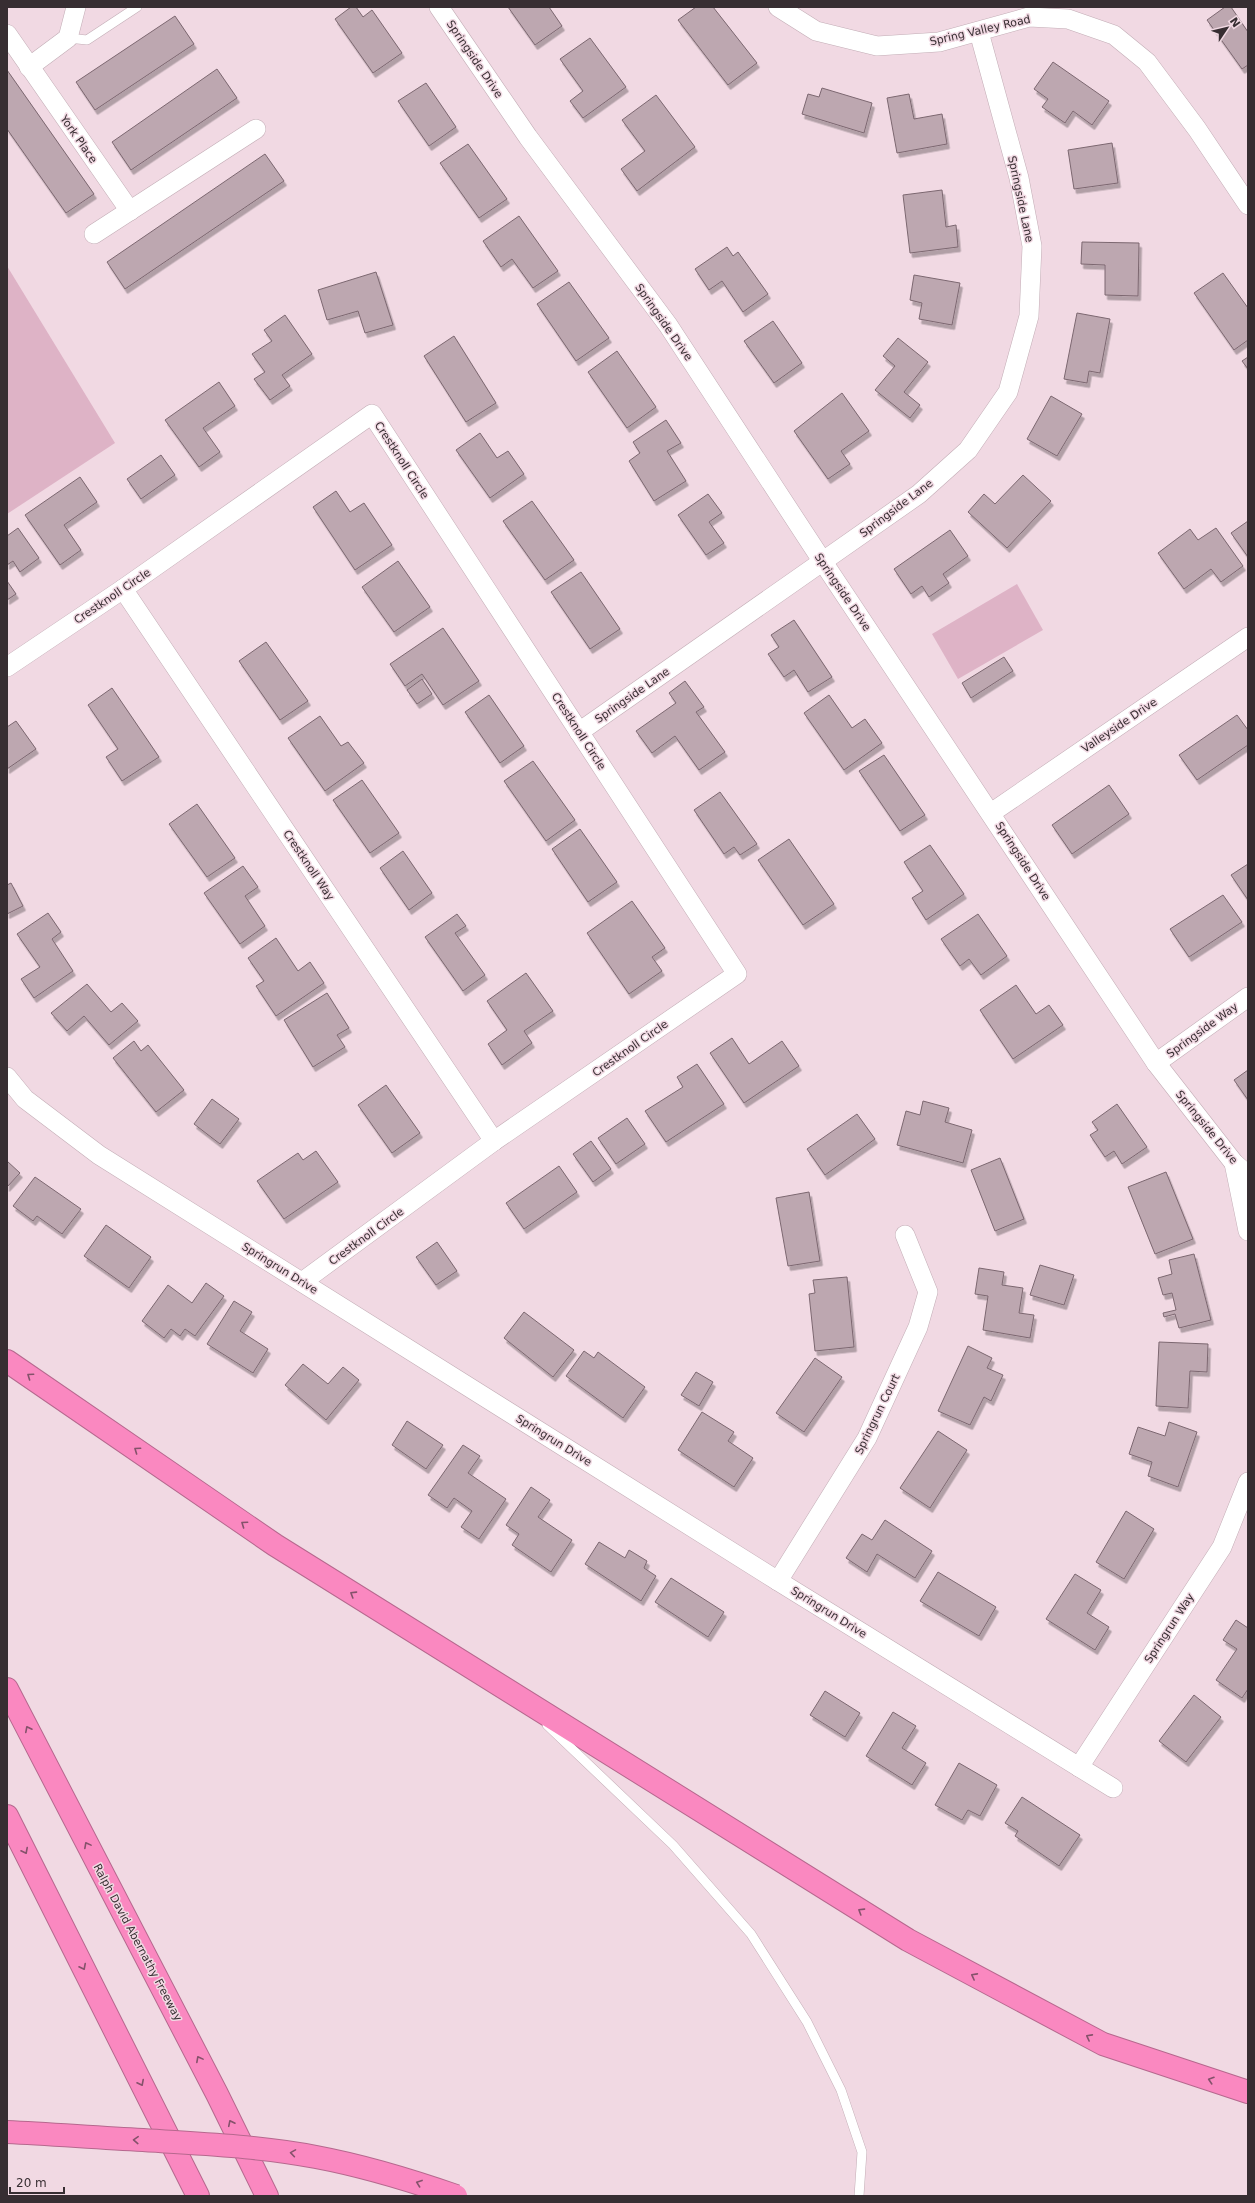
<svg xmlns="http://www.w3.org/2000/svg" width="1255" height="2203" viewBox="0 0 1255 2203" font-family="'DejaVu Sans',sans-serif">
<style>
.green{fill:#deb3c6}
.building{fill:#bda7b0;stroke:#7c6770;filter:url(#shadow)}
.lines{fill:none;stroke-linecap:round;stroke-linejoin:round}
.service-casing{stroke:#c3adb6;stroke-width:10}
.minor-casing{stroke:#c3adb6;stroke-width:20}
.motorway-casing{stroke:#b6688e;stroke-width:24}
.service{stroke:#fff;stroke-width:9}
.minor{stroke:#fff;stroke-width:19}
.motorway{stroke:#fa88c0;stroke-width:22}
.motorway-bridge-casing{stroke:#b6688e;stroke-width:24;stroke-linecap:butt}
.motorway-bridge{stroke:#fa88c0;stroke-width:22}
.oneway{stroke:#85526b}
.labels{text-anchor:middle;stroke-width:3;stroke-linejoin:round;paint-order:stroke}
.street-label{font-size:11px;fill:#372e32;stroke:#f1d9e3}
</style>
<defs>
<filter id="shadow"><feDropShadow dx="2.5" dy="4.5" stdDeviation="0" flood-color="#0004"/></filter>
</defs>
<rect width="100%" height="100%" fill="#f1d9e3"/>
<!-- green -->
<g class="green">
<polygon points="7,266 115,443 7,514"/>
<polygon points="1017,584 1043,630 958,679 932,634"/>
</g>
<!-- building -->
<g class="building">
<polygon points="351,7 356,7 363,17 372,10 402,53 373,73 335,19"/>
<polygon points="508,7 549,7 562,26 535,45"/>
<polygon points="696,7 713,7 757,63 728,85 678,20"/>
<polygon points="1225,7 1231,7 1248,32 1248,65 1242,69 1207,20"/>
<polygon points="175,16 194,44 95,110 76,82"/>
<polygon points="590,38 626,87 583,118 570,101 583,91 560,59"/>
<polygon points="1053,62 1109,101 1092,125 1073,111 1065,123 1042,107 1048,99 1034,89"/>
<polygon points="217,69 237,98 131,170 112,142"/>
<polygon points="7,70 94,194 66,213 7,129"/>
<polygon points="426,83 456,127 429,146 398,101"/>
<polygon points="822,88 872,103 864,133 802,114 808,94 819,97"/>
<polygon points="909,94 914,119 942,114 947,144 897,153 887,98"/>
<polygon points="656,95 695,147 637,191 621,169 645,151 622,120"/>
<polygon points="1112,143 1118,183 1074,189 1068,150"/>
<polygon points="468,144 507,199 479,218 440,163"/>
<polygon points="265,154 284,181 125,289 107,262"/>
<polygon points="942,190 946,227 956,225 958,247 910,253 903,195"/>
<polygon points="519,216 558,271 533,288 512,259 501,267 483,241"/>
<polygon points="1082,242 1139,243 1138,296 1105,295 1105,265 1081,264"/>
<polygon points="727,247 733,256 738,252 768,294 743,312 722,281 709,290 695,269"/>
<polygon points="376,272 393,325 365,333 358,311 327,320 318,290"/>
<polygon points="1223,273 1248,308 1248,340 1234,350 1194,293"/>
<polygon points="914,275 960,283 952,325 919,319 922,303 910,300"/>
<polygon points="569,282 609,338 576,361 537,304"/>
<polygon points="1077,313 1110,319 1100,373 1089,371 1087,383 1064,379"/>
<polygon points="285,315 312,354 282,375 290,386 270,400 254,379 265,372 252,354 272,341 264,330"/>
<polygon points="773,321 802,363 774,383 744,341"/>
<polygon points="454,336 496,403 466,422 424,356"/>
<polygon points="898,338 928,362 904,392 920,405 910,418 875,390 895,366 883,356"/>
<polygon points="617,351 656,407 627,428 588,372"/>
<polygon points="1248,357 1248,369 1242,361"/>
<polygon points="219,382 235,406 203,428 220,452 199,467 165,420"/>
<polygon points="842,393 869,431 841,451 850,464 828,479 794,431"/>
<polygon points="1051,396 1082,414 1057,456 1027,439"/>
<polygon points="666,420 681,443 667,451 686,481 654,501 629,461 640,453 633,442"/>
<polygon points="480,433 497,458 508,451 524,474 490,498 456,450"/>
<polygon points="161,455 175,475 141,499 127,479"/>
<polygon points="1023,475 1051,501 1007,548 968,512 984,494 995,504"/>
<polygon points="80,477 97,502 64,525 81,550 60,565 25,515"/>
<polygon points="336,491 350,512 364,503 392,545 355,570 313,507"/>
<polygon points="708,494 722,513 709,522 724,543 706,555 678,515"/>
<polygon points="532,501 574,560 545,580 503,521"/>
<polygon points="1248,521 1248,557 1231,533"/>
<polygon points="18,528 39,558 20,572 13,561 7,565 7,536"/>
<polygon points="1216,528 1243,566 1221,582 1211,569 1184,589 1158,553 1190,529 1198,540"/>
<polygon points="950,530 968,556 943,574 949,583 929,597 922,586 911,594 894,569"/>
<polygon points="398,561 430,607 394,632 362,587"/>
<polygon points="581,572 620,629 590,649 551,592"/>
<polygon points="7,581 16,594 7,600"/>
<polygon points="794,620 832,677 808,692 794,670 784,677 768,654 779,647 771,635"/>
<polygon points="443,628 479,681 443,705 422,674 405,686 390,664"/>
<polygon points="266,642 308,701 280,720 239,661"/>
<polygon points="1004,657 1013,671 971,698 962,683"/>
<polygon points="422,679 432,694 417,704 407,690"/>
<polygon points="685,681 704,707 696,712 725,752 699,770 675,736 652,753 636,731 676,703 669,693"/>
<polygon points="112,688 159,757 122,781 106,757 118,749 88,705"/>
<polygon points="489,695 524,746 500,763 465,712"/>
<polygon points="829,695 852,728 865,719 882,743 844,770 804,713"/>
<polygon points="1237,715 1248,730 1248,745 1197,780 1179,755"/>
<polygon points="320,716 341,746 348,742 364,763 325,791 288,738"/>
<polygon points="16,721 36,749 7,769 7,727"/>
<polygon points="884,755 925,815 900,831 859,771"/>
<polygon points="533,761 575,820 546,841 504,781"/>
<polygon points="362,780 399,833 370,853 333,800"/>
<polygon points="1109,785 1129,814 1072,854 1052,825"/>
<polygon points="720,792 757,844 740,855 734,847 724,854 694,810"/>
<polygon points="197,804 235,858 207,877 169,824"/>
<polygon points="580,829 617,882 588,902 552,849"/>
<polygon points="789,839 834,904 803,925 758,860"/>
<polygon points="930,845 964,894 926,920 912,898 923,891 904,862"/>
<polygon points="403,851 432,893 409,910 380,868"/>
<polygon points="1248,864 1248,900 1231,875"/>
<polygon points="243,866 258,887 245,896 265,926 240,944 204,893"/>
<polygon points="11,883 23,906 7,914 7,885"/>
<polygon points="1223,895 1242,922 1189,957 1170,929"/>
<polygon points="632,901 665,948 652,957 662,971 629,994 587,933"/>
<polygon points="48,913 61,932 52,939 73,971 34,998 21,979 40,967 17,934"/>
<polygon points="457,914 466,926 455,933 485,975 463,991 425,937"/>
<polygon points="978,914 1007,956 981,975 969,959 960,966 941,939"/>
<polygon points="276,938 298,971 310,962 324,983 276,1016 256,986 264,981 248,958"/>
<polygon points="526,973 553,1011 524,1031 532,1043 502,1065 488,1044 507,1030 487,1001"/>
<polygon points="87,984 111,1012 122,1003 138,1021 109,1045 84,1016 67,1031 51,1013"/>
<polygon points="1016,985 1036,1014 1049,1005 1063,1025 1013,1059 980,1010"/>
<polygon points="327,993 349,1028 337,1035 345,1047 313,1067 284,1020"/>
<polygon points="732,1038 749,1064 782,1041 799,1066 744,1103 710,1053"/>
<polygon points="134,1041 141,1051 148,1045 184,1090 156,1112 113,1058"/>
<polygon points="697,1064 724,1104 666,1142 645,1111 683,1087 677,1077"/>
<polygon points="1248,1070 1248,1100 1234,1080"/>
<polygon points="386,1085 420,1133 392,1153 358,1105"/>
<polygon points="212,1099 239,1119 220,1144 194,1124"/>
<polygon points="923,1101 949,1108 945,1122 972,1130 963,1163 897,1145 906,1111 920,1115"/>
<polygon points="1117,1104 1147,1147 1122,1164 1114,1151 1105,1157 1090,1135 1098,1130 1092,1122"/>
<polygon points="857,1114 875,1139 825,1175 807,1149"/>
<polygon points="627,1118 645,1144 616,1164 598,1138"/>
<polygon points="591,1141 611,1169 593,1182 573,1154"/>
<polygon points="316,1151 338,1182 284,1219 257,1181 298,1153 303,1160"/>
<polygon points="1000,1158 1024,1219 995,1231 971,1170"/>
<polygon points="7,1161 20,1173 7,1187"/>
<polygon points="559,1166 577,1192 524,1229 506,1203"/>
<polygon points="1166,1172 1193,1239 1155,1254 1128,1187"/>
<polygon points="35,1177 81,1209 62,1234 37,1216 33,1221 13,1206"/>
<polygon points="809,1192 820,1261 788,1266 776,1198"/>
<polygon points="106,1225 151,1257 129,1288 84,1256"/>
<polygon points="437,1242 457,1271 436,1285 416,1257"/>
<polygon points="1194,1254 1211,1320 1179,1328 1175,1314 1164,1317 1163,1313 1176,1310 1172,1293 1163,1295 1158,1278 1172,1274 1169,1260"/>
<polygon points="1040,1265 1074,1275 1064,1305 1030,1295"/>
<polygon points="979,1268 1004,1272 1002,1285 1023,1288 1019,1313 1034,1315 1030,1338 983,1330 988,1296 975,1294"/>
<polygon points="847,1277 854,1347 815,1351 809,1294 815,1293 813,1280"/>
<polygon points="206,1283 224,1296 195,1336 185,1329 180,1336 171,1329 164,1338 142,1321 168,1285 192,1303"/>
<polygon points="234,1301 252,1312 240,1331 268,1349 253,1373 207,1344"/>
<polygon points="524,1312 574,1350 553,1377 504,1338"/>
<polygon points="1159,1342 1208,1344 1207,1372 1190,1371 1188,1408 1156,1406"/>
<polygon points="968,1346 992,1358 987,1368 1003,1375 991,1401 984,1397 970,1425 938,1411"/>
<polygon points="584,1351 594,1358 598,1352 645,1387 623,1418 566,1376"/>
<polygon points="815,1358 842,1377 804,1432 776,1413"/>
<polygon points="303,1364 328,1384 343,1367 359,1380 326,1420 285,1385"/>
<polygon points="696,1372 713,1382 699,1406 681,1395"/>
<polygon points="702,1412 734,1432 728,1441 753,1458 734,1487 678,1450"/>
<polygon points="407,1421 443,1445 426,1469 392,1445"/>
<polygon points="1169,1422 1197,1432 1178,1487 1148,1476 1152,1462 1129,1454 1138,1427 1165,1436"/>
<polygon points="938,1431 967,1450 930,1508 900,1488"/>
<polygon points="463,1445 480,1456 468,1473 506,1499 479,1539 461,1527 472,1511 454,1498 447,1508 428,1495"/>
<polygon points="531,1487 550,1500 538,1517 572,1540 551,1572 512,1545 519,1534 506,1525"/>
<polygon points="1126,1511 1154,1529 1124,1579 1096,1562"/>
<polygon points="885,1520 932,1551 915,1578 877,1554 867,1572 846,1558 862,1534 872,1540"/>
<polygon points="599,1542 625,1558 629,1550 647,1561 644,1568 656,1576 641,1601 585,1564"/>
<polygon points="938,1572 996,1607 979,1636 920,1601"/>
<polygon points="1075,1574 1101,1590 1087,1613 1109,1627 1095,1650 1046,1619"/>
<polygon points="671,1578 724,1612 708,1637 655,1602"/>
<polygon points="1236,1620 1248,1628 1248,1689 1242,1698 1216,1680 1237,1649 1223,1640"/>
<polygon points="825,1691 860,1713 845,1737 810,1715"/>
<polygon points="1194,1695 1221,1717 1186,1762 1159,1741"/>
<polygon points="893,1712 916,1726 902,1748 926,1763 912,1785 866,1756"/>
<polygon points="959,1763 997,1785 980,1816 968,1810 962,1820 935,1805"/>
<polygon points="1022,1797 1080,1835 1059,1866 1015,1836 1018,1831 1005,1823"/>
</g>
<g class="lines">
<!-- service casing -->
<g class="service-casing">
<g id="service">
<polyline points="68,38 87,40 137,7"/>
<polyline points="547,1725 673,1845 751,1934 807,2022 841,2090 862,2152 859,2196"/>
</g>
</g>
<!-- minor casing -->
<g class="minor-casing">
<g id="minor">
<polyline points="439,7 528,137 668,325 823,562 1156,1063 1234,1163 1248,1175"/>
<polyline points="778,7 816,31 877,46 939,42 1029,17 1068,19 1114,35 1147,62 1197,129 1248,205"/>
<polyline points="7,34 130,211"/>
<polyline points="29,67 68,38 76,7"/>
<polyline points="94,234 256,129"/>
<polyline points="123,589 494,1141"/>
<polyline points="7,667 123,589 372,414 737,974 494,1141 302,1282"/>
<polyline points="579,732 919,494 968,450 1008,392 1029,316 1032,246 1019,178 979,32"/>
<polyline points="991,813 1248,637"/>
<polyline points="1156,1063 1248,997"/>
<polyline points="7,1077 25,1099 99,1155 778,1581 1113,1788"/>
<polyline points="1234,1163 1248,1231"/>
<polyline points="778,1581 867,1438 918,1327 928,1292 905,1235"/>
<polyline points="1079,1767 1222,1547 1248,1482"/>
</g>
</g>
<!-- motorway casing -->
<g class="motorway-casing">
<g id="motorway">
<polyline points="7,1361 275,1545 908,1940 1103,2044 1248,2092"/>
<polyline points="7,1689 217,2094 267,2196"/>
<polyline points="7,1816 198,2196"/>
</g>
</g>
<!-- service -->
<use href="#service" class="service"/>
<!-- minor -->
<use href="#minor" class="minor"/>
<!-- motorway -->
<use href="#motorway" class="motorway"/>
<!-- motorway-bridge casing -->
<g class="motorway-bridge-casing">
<path id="motorway-bridge" d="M7,2132C53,2134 98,2138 143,2140C201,2144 259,2146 316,2157C364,2166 410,2180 456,2196"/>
</g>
<!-- motorway-bridge -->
<use href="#motorway-bridge" class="motorway-bridge"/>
</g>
<!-- one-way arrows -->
<defs><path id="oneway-chevron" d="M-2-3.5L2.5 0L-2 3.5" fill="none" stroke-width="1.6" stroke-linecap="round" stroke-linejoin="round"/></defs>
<g class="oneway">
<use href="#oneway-chevron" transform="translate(30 1376) rotate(-145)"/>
<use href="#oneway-chevron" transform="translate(137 1450) rotate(-145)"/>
<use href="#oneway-chevron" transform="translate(244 1524) rotate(-145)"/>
<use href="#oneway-chevron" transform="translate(353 1594) rotate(-148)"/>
<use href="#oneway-chevron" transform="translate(28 1729) rotate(-117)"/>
<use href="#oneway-chevron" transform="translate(87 1845) rotate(-118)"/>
<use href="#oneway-chevron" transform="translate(25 1851) rotate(63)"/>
<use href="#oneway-chevron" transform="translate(861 1911) rotate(-148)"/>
<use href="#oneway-chevron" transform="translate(83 1967) rotate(63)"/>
<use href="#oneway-chevron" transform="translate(974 1976) rotate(-152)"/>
<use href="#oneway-chevron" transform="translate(1089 2037) rotate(-152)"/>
<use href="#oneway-chevron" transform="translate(199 2059) rotate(-118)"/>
<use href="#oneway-chevron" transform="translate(1211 2080) rotate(-162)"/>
<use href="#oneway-chevron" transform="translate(141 2083) rotate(63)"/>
<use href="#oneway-chevron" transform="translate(231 2123) rotate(-116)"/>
<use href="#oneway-chevron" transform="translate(136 2140) rotate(-177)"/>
<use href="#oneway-chevron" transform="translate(293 2153) rotate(-171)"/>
<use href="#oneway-chevron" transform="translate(419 2183) rotate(-160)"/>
</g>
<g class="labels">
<!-- street labels -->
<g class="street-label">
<text transform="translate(980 30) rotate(-13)" y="4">Spring Valley Road</text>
<text transform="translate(475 59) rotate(56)" y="4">Springside Drive</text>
<text transform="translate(79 139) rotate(55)" y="4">York Place</text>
<text transform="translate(1021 199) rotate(78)" y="4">Springside Lane</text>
<text transform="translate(664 322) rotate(55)" y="4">Springside Drive</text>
<text transform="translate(402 460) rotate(57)" y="4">Crestknoll Circle</text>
<text transform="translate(896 508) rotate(-37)" y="4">Springside Lane</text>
<text transform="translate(843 592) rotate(56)" y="4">Springside Drive</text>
<text transform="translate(112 596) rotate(-34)" y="4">Crestknoll Circle</text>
<text transform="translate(632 695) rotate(-35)" y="4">Springside Lane</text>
<text transform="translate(1119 725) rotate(-34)" y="4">Valleyside Drive</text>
<text transform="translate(579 731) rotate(57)" y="4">Crestknoll Circle</text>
<text transform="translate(1023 861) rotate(57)" y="4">Springside Drive</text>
<text transform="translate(309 865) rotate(56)" y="4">Crestknoll Way</text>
<text transform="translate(1202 1030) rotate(-36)" y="4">Springside Way</text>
<text transform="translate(630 1048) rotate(-35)" y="4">Crestknoll Circle</text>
<text transform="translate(1207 1127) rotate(51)" y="4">Springside Drive</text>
<text transform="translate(366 1236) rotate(-36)" y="4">Crestknoll Circle</text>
<text transform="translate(280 1268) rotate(32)" y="4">Springrun Drive</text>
<text transform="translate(877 1414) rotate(-64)" y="4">Springrun Court</text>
<text transform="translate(554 1440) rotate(32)" y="4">Springrun Drive</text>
<text transform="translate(829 1612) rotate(32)" y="4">Springrun Drive</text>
<text transform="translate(1169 1628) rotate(-57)" y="4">Springrun Way</text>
<text transform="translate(138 1942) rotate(62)" y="4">Ralph David Abernathy Freeway</text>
</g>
</g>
<!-- border -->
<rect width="1255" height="2203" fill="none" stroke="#372e32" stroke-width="16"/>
<!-- north arrow -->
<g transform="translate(1227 28) rotate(55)" stroke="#f1d9e3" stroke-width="3" paint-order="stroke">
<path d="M0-3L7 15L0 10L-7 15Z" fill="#372e32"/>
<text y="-6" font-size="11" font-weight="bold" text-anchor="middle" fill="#372e32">N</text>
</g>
<!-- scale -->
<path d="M10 2187v6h54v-6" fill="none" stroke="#372e32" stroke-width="2"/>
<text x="16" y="2187" font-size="12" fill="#372e32" stroke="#f1d9e3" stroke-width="3" paint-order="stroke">20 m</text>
</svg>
